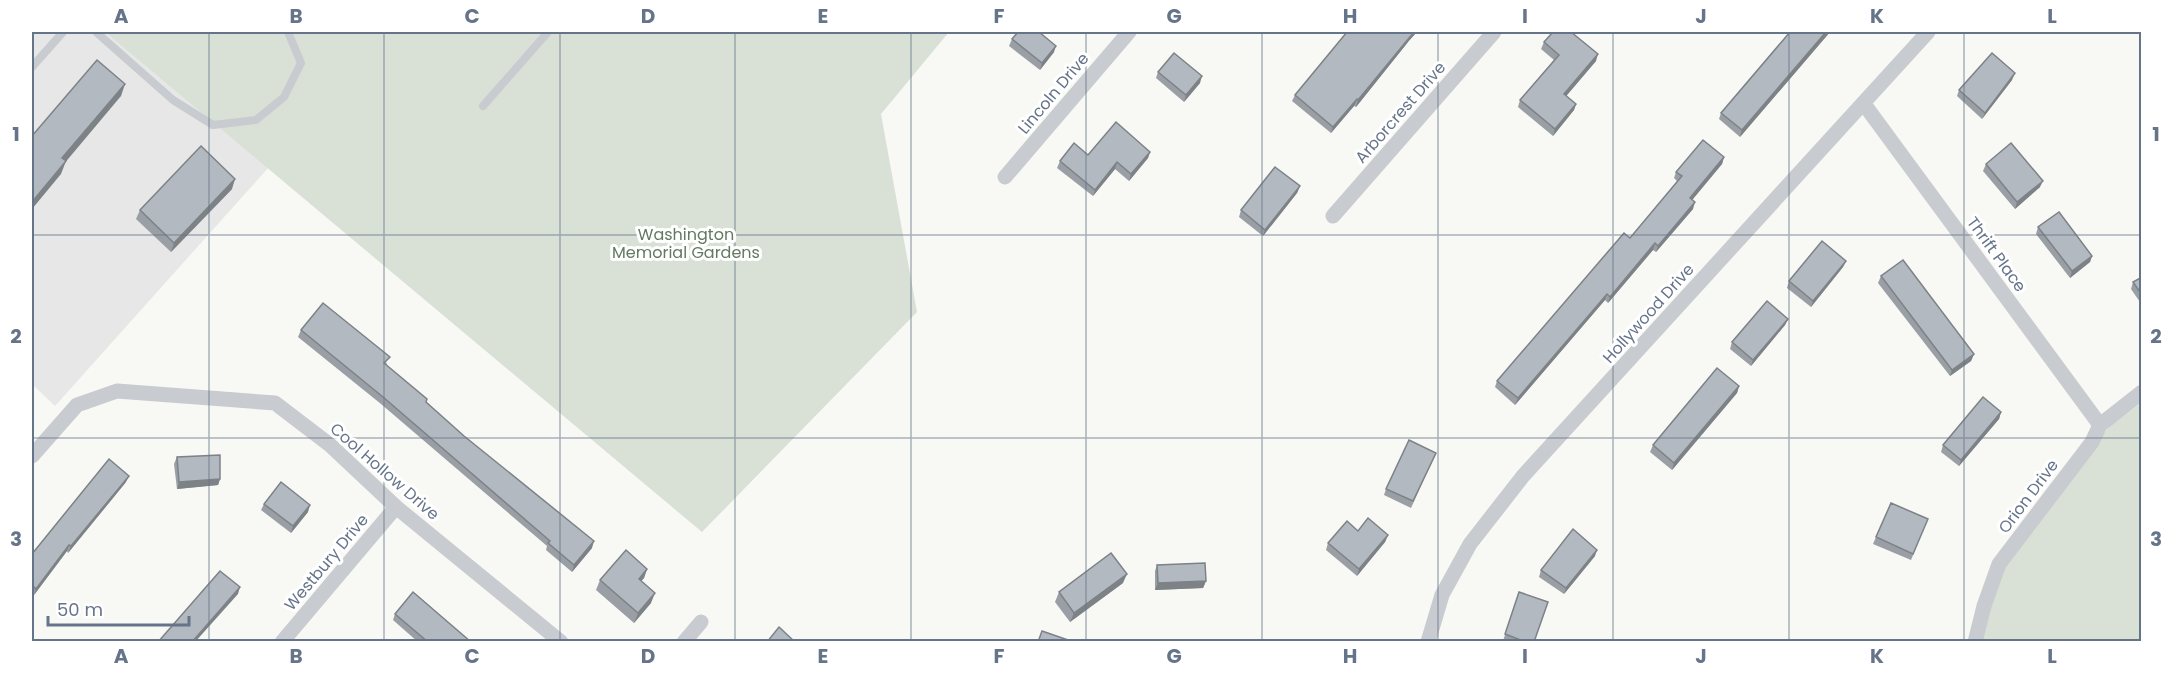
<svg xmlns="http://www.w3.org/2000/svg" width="2173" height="673" viewBox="0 0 2173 673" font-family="Poppins,sans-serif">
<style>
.built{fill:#e6e7e6}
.green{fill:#d9e1d6}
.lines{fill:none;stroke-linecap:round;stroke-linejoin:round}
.lane{stroke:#c8cbcf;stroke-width:8}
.street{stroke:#c8cbcf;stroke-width:15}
.wall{fill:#9a9fa5}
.shaded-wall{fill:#7d8286}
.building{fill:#b3b9c0;stroke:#7d8286;stroke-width:1.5}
.grid{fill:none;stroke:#657489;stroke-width:1.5;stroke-opacity:0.55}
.labels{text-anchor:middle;stroke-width:6;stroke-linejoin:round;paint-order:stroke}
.street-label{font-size:16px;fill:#657489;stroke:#fff}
.park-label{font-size:16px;fill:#627a60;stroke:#fff}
.neatline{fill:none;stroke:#657489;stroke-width:2}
.grid-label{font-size:20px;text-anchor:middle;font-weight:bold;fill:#657489}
</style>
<rect width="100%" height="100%" fill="#f8f8f5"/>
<!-- built -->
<polygon class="built" points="32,32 105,32 268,168 55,406 32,384"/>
<!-- green -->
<g class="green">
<polygon points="105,32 949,32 881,114 917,312 702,532"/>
<polygon points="2141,403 2141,641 1974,642 1993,566 2110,426"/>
</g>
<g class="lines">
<!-- lane -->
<g class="lane">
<polyline points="96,32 173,100 213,125 256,120 284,97 301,63 288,32"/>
<polyline points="32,67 63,32"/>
<polyline points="483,106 548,32"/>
</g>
<!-- street -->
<g class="street">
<polyline points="1864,104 2100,425"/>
<polyline points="1005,177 1129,32"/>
<polyline points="1333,216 1494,32"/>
<polyline points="32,456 77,405 117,391 275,403 330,445 396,507 561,642"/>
<polyline points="282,642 396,507"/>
<polyline points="684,642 701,622"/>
<polyline points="1428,642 1442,595 1470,544 1523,476 1928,32"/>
<polyline points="1975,642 1984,606 1999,564 2092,442 2100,425 2142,392"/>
</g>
</g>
<!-- wall -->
<g class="wall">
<polygon points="1790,32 1830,32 1740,137 1719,119 1721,113"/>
<polygon points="1012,39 1054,52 1040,70 1009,46"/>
<polygon points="1408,42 1356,107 1354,106 1331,133 1292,101 1295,95"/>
<polygon points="1544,42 1596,61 1566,96 1576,104 1574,110 1553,136 1518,107 1520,100 1554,60 1541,49"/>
<polygon points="1158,72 1200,83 1184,102 1156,78"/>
<polygon points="2012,80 1982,119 1957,96 1959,90"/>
<polygon points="1150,152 1148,158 1129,181 1115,169 1093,196 1057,168 1060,161 1088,155"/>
<polygon points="1724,157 1722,164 1692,200 1693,209 1656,252 1653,250 1608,303 1605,300 1515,405 1495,387 1497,381 1630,238 1677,181 1674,178 1676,172"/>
<polygon points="1986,164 2040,187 2015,209 1983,171"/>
<polygon points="1300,186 1297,193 1263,236 1239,217 1241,210"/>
<polygon points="232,189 171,252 136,219 140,210"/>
<polygon points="2038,227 2092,256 2090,262 2070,278 2036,234"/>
<polygon points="1846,261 1843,267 1811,307 1787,288 1789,281"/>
<polygon points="1881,276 1974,354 1971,361 1950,376 1878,283"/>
<polygon points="2142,277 2142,305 2131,289 2133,282"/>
<polygon points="1788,319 1785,325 1751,366 1730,349 1732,342"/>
<polygon points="301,330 387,363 386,365 427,399 426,402 464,436 592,548 572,572 546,550 547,546 381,404 298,337"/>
<polygon points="1739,386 1737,393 1672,470 1650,452 1653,445"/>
<polygon points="2001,412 1999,419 1959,466 1941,452 1943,445"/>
<polygon points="1436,453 1411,508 1384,495 1386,489"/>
<polygon points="177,457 220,479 218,485 177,489 174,464"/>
<polygon points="126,482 68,553 67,551 34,595 32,594 32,554"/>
<polygon points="264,504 308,512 291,533 261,510"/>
<polygon points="1925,526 1911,560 1873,544 1876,537"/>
<polygon points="1358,531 1388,535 1385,542 1357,576 1326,550 1328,543"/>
<polygon points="1595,556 1564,594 1539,577 1541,570"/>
<polygon points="1157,565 1206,581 1203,588 1155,590 1155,571"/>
<polygon points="647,569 644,578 641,581 651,603 634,623 596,590 600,580"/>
<polygon points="1123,583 1070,622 1055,602 1059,592"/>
<polygon points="1519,592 1534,642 1505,642 1503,641"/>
<polygon points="395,614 471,642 418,642 393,620"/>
</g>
<!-- shaded-wall -->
<g class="shaded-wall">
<polygon points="1414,32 1417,32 1408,42 1356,107 1358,100"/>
<polygon points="1826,32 1830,32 1740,137 1742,130"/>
<polygon points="1056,46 1054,52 1040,70 1042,63"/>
<polygon points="1598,54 1596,61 1562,101 1564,94"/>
<polygon points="2015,73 2012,80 1982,119 1985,113"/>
<polygon points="1202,76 1200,83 1184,102 1186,95"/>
<polygon points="125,84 121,96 58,171 62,158"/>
<polygon points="1357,99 1354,106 1331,133 1333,127"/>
<polygon points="1576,104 1574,110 1553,136 1555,129"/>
<polygon points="1150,152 1148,158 1129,181 1131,174"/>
<polygon points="1724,157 1722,164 1688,205 1690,198"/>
<polygon points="66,161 61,174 32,209 32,202"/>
<polygon points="1117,162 1115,169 1093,196 1095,190"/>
<polygon points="235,179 232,189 171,252 174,243"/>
<polygon points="2043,181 2040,187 2015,209 2017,202"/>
<polygon points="1300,186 1297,193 1263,236 1265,230"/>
<polygon points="1695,202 1693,209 1656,252 1658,246"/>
<polygon points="1655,243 1653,250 1608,303 1610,297"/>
<polygon points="2092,256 2090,262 2070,278 2072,271"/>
<polygon points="1846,261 1843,267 1811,307 1813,301"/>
<polygon points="1607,294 1605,300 1515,405 1518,398"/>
<polygon points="1788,319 1785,325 1751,366 1753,360"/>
<polygon points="1974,354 1971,361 1950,376 1952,370"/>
<polygon points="1739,386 1737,393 1672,470 1674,463"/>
<polygon points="2001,412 1999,419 1959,466 1961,460"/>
<polygon points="129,476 126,482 68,553 71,546"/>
<polygon points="220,479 218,485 177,489 179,482"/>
<polygon points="310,505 308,512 291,533 293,526"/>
<polygon points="1388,535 1385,542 1357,576 1359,569"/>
<polygon points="594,541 592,548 572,572 574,565"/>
<polygon points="69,545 67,551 34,595 36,589"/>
<polygon points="1597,550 1595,556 1564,594 1566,588"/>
<polygon points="647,569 644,578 635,588 639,579"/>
<polygon points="1127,574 1123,583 1070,622 1074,613"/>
<polygon points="1206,581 1203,588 1155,590 1158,583"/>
<polygon points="240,587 238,594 195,642 192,642"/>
<polygon points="655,593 651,603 634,623 638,613"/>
</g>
<!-- building -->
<g class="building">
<polygon points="1018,32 1039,32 1056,46 1042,63 1012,39"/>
<polygon points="1347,32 1414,32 1358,100 1357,99 1333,127 1295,95"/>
<polygon points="1553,32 1571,32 1598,54 1564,94 1576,104 1555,129 1520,100 1559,55 1544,42"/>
<polygon points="1790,32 1826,32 1742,130 1721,113"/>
<polygon points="1174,53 1202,76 1186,95 1158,72"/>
<polygon points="1992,53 2015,73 1985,113 1959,90"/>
<polygon points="97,60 125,84 62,158 66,161 32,202 32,135 32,136"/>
<polygon points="1116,122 1150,152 1131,174 1117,162 1095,190 1060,161 1074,143 1088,155"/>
<polygon points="1703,140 1724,157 1690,198 1695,202 1658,246 1655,243 1610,297 1607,294 1518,398 1497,381 1624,233 1630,238 1682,176 1676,172"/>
<polygon points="2011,143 2043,181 2017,202 1986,164"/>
<polygon points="201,146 235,179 174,243 140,210"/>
<polygon points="1275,167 1300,186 1265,230 1241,210"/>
<polygon points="2059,212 2092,256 2072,271 2038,227"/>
<polygon points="1822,241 1846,261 1813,301 1789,281"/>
<polygon points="1903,260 1974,354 1952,370 1881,276"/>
<polygon points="2142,277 2142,295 2133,282"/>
<polygon points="1767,301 1788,319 1753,360 1732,342"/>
<polygon points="323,303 390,357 384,363 427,399 426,402 464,436 594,541 574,565 548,543 550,541 383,397 301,330"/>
<polygon points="1717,368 1739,386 1674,463 1653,445"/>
<polygon points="1983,397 2001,412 1961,460 1943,445"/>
<polygon points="1409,440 1436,453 1413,501 1386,489"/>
<polygon points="220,455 220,479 179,482 177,457"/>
<polygon points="109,459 129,476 71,546 69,545 36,589 32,585 32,554"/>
<polygon points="281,482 310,505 293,526 264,504"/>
<polygon points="1891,503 1928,519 1913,554 1876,537"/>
<polygon points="1368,518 1388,535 1359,569 1328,543 1347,521 1358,531"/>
<polygon points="1573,529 1597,550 1566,588 1541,570"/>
<polygon points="626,550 647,569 639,579 655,593 638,613 600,580"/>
<polygon points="1111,553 1127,574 1074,613 1059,592"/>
<polygon points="1205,563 1206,581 1158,583 1157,565"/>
<polygon points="220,571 240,587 192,642 158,642"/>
<polygon points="413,592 471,642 428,642 395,614"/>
<polygon points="1519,592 1548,602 1534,642 1526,642 1505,634"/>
<polygon points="779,627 795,642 767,642"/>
<polygon points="1042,631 1068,640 1067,642 1038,642"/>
</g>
<!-- grid -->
<path class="grid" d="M209,32V642M384,32V642M560,32V642M735,32V642M911,32V642M1086,32V642M1262,32V642M1438,32V642M1613,32V642M1789,32V642M1964,32V642M32,235H2142M32,438H2142"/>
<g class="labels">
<!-- street labels -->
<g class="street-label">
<text transform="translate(1053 93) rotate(-50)" y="6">Lincoln Drive</text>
<text transform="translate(1400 112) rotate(-49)" y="6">Arborcrest Drive</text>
<text transform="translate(1997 254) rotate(54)" y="6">Thrift Place</text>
<text transform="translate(1648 313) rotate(-48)" y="6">Hollywood Drive</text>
<text transform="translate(385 471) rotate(41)" y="6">Cool Hollow Drive</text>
<text transform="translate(2028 496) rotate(-53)" y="6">Orion Drive</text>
<text transform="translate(326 562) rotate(-50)" y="6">Westbury Drive</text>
</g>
<!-- park labels -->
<g class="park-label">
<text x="686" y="240">Washington<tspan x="686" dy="18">Memorial Gardens</tspan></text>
</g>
</g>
<!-- border -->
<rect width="2173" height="673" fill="none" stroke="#ffffff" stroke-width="66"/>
<!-- scale -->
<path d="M48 616v9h141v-9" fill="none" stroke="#657489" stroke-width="3"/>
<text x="57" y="616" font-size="18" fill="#657489" stroke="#ffffff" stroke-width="4.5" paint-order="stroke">50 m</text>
<rect x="33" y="33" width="2107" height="607" class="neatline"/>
<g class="grid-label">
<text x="121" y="23">A</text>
<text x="296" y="23">B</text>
<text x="472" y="23">C</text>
<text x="648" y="23">D</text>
<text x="823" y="23">E</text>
<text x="999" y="23">F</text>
<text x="1174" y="23">G</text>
<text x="1350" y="23">H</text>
<text x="1525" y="23">I</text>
<text x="1701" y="23">J</text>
<text x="1877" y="23">K</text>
<text x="2052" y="23">L</text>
<text x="16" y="141">1</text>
<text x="2156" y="141">1</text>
<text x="16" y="343">2</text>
<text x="2156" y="343">2</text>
<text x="16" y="546">3</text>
<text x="2156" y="546">3</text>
<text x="121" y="663">A</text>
<text x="296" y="663">B</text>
<text x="472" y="663">C</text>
<text x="648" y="663">D</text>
<text x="823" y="663">E</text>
<text x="999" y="663">F</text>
<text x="1174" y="663">G</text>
<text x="1350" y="663">H</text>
<text x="1525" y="663">I</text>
<text x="1701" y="663">J</text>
<text x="1877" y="663">K</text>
<text x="2052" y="663">L</text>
</g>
</svg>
